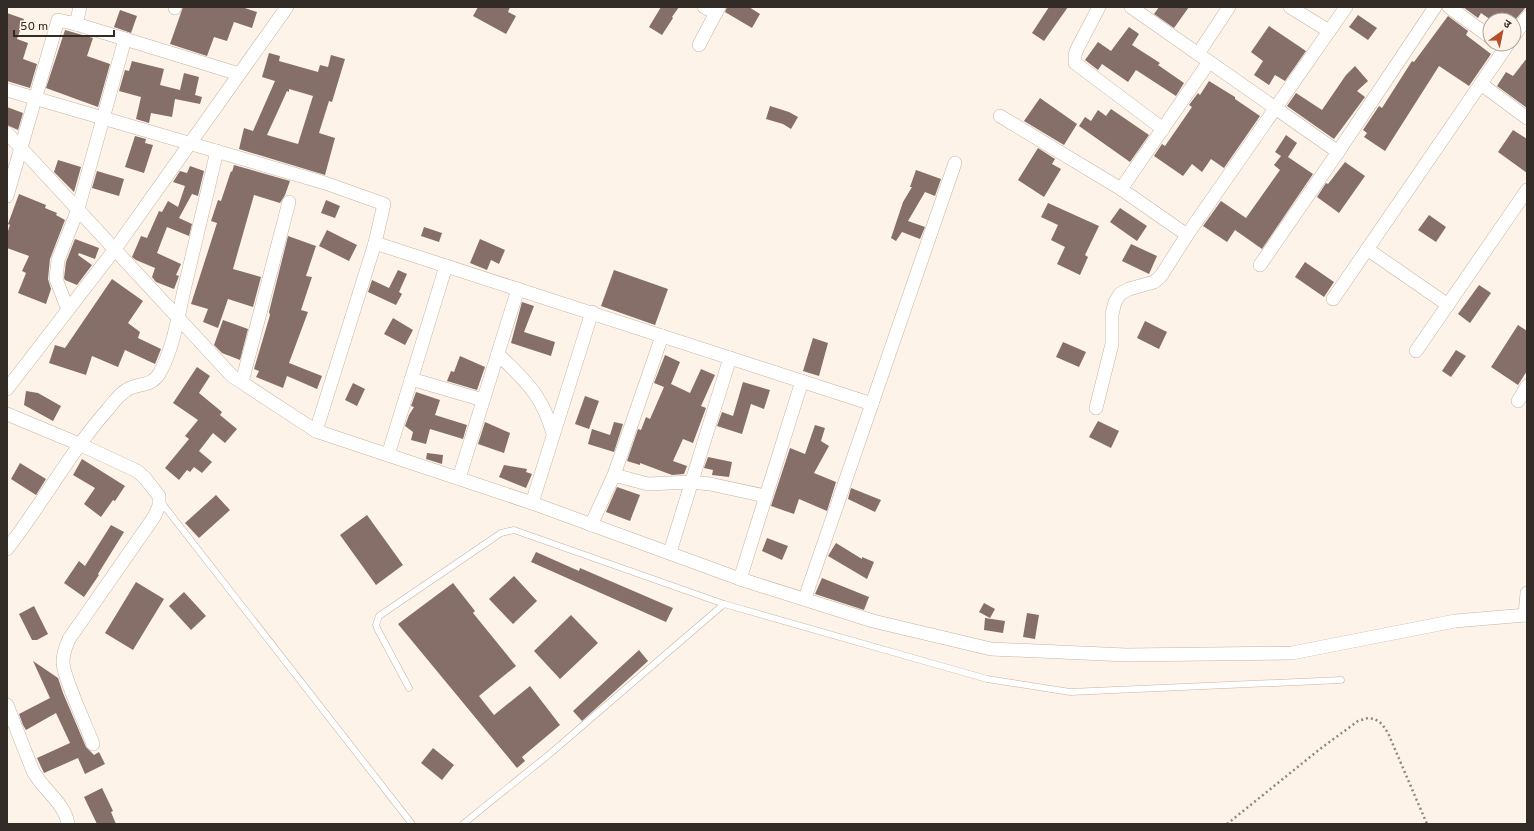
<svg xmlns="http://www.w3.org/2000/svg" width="1534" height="831" viewBox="0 0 1534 831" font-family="Overpass,'Noto Sans Devanagari',sans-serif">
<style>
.building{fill:#856f68;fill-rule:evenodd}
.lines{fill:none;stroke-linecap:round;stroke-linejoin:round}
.lane-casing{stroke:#c4b3a3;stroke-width:7}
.street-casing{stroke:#c4b3a3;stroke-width:14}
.path{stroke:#90877f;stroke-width:2.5;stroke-dasharray:2 3;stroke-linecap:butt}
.lane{stroke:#fff;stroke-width:6}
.street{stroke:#fff;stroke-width:13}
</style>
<rect width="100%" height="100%" fill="#fef3e9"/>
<!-- building -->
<g class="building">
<polygon points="183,7 242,7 257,12 252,28 234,22 227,41 214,37 207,56 170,44"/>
<polygon points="478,7 510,7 508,12 516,16 506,34 473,16"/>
<polygon points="661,7 679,7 672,17 673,18 662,35 649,27"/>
<polygon points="727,7 749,7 760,14 752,28 725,12"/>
<polygon points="1049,7 1068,7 1044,41 1032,33"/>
<polygon points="1159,7 1189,7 1174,28 1154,14"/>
<polygon points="1463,7 1526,7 1515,20 1491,20 1481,13 1478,18"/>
<polygon points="120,10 137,16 131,33 114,27"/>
<polygon points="7,13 24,19 17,39 28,43 23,59 37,64 30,88 7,81"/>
<polygon points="1358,15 1377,28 1368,40 1349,27"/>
<polygon points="1448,16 1468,31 1466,35 1491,54 1469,86 1439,66 1385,151 1364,137 1367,133 1363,130 1379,106 1382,108 1412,61 1414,62"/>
<polygon points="1269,26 1306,51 1285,81 1275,75 1269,85 1254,75 1263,61 1251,52"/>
<polygon points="1129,27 1139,34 1132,45 1160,63 1158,65 1184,83 1176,96 1136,70 1128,82 1102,64 1098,70 1085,60 1098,42 1111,51"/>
<polygon points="65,30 93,38 87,56 110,64 98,107 46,88"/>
<path d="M269,53L280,56L279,61L318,72L320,65L328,67L331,55L345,59L332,102L329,101L319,133L335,138L325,175L239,149L244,128L253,131L275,81L262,77ZM289,89L313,96L298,144L267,135L287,91L289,92Z"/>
<polygon points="1527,58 1527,108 1497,86 1506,72 1513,76"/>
<polygon points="132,61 164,69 160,85 180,90 184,73 199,77 195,95 202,97 200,104 175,99 172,117 151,113 149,123 136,119 141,97 119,91 125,70 129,71"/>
<polygon points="1355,66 1368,81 1357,91 1365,97 1334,139 1287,106 1296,93 1322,110 1346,75"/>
<polygon points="1209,81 1235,97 1235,99 1260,116 1224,168 1211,159 1202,172 1192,164 1183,176 1154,156 1162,144 1165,146 1192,107 1189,105 1198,93 1200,95"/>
<polygon points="1040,98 1077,124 1064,145 1024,121"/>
<polygon points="770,106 789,112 798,117 791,129 783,124 766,119"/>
<polygon points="7,107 23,113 18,130 7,125"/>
<polygon points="1111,109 1149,135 1130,162 1079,126 1085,117 1091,121 1098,110 1106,116"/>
<polygon points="1513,130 1527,139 1527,173 1498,152"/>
<polygon points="1286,135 1297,143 1288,157 1313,174 1262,249 1235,230 1227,242 1203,226 1221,201 1246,218 1280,170 1274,165 1281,156 1275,152"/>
<polygon points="135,136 146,139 145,143 153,145 144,173 125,167"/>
<polygon points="1038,148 1055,159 1052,164 1061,169 1044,197 1018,180"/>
<polygon points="58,160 81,167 74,192 54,172"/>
<polygon points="1345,162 1365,176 1339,213 1317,197 1326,183 1328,184"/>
<polygon points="234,165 290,181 285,195 280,203 254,195 233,269 261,277 253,307 228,299 218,328 203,322 208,309 191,304 217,223 211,221 218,200 221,201 231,171 232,172"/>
<polygon points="190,166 204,171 198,196 192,194 179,218 192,224 189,236 167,227 157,253 181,264 176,275 179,276 174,289 156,282 152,277 155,268 136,260 132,257 141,236 147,238 159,211 162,212 168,201 178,207 185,186 173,182 180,171 187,173"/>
<polygon points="916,170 941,179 935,196 925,192 908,221 925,227 920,239 902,232 896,241 891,238 903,202 912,187 910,187"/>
<polygon points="97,171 124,179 119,196 92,188"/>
<polygon points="19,194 46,205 45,208 57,213 56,215 65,220 50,259 48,279 51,289 46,304 18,293 26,273 22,271 29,256 7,248 7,234 10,225 8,224"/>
<polygon points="326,200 340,206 335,218 321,213"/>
<polygon points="1048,203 1099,226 1085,255 1088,257 1080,275 1057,264 1065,247 1051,240 1058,225 1041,217"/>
<polygon points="1120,208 1147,226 1137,241 1110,222"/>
<polygon points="1429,215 1446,227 1436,242 1418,230"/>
<polygon points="424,227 442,233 439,242 421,236"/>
<polygon points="327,230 357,245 349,261 319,246"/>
<polygon points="288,236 316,246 306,276 312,277 301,310 308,312 289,363 322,376 317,389 287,376 283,388 256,377 259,371 254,369 270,315 269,312"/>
<polygon points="75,239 99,248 95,259 79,253 78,255 92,265 77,285 65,280 64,278 66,262"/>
<polygon points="480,239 505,250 499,264 491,260 487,270 470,263"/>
<polygon points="1131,244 1157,256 1149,274 1122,261"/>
<polygon points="1305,262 1334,282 1324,297 1295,277"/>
<polygon points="398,270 407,274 399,292 402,294 396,305 368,292 372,280 389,288"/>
<polygon points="614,270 668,289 655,325 601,306"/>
<polygon points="112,279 143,301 128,323 140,332 138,338 161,349 155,364 125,350 118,367 92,356 86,375 49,363 55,345 65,348"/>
<polygon points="1479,285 1491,293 1470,323 1458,314"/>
<polygon points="522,302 534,306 524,332 555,342 551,356 511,343"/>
<polygon points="393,318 413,330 405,345 384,334"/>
<polygon points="223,320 248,329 240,360 222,353 214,345"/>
<polygon points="1145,321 1167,332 1159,349 1137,338"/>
<polygon points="1518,325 1527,331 1527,371 1518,385 1491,367"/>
<polygon points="813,338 828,343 819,376 803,371"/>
<polygon points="1063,342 1086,352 1079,367 1056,357"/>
<polygon points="1456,350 1466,356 1451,377 1442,371"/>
<polygon points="665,355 680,362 671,384 690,393 701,369 715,375 701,406 706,408 693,443 683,439 673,461 687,466 684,474 672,475 640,463 640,465 627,461 638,429 641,430 646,417 650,419 664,387 654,383"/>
<polygon points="460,356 485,367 477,390 447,381 451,371 454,372"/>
<polygon points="197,367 210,376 199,393 222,412 220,415 237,429 225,443 213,433 199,451 212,462 202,473 194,467 190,472 187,470 179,480 165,468 189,439 185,436 198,420 173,403"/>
<polygon points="743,382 770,390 764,409 751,404 742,434 717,426 722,412 733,416"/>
<polygon points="353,383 365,389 357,406 345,400"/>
<polygon points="26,391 38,393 61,406 53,421 24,405"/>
<polygon points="416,392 440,400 435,415 467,425 463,439 430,429 426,444 411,440 413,432 405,426 409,415 414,407 411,406"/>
<polygon points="585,396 599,401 589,429 575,424"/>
<polygon points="1098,421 1119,431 1111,448 1089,437"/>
<polygon points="485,422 510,433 504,453 478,444"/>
<polygon points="614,422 623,424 614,452 588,444 592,429 610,435"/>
<polygon points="815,425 825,428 821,441 829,446 814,473 836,482 827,511 799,499 794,514 771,506 790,448 805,454"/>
<polygon points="427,453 443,455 442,464 426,459"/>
<polygon points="708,457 732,462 729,477 712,475 713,470 704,468"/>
<polygon points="82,459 125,486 115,501 113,500 101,517 84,504 95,488 73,475"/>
<polygon points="20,463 46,479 36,495 11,479"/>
<polygon points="504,465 527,469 526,472 532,474 526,488 499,477"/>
<polygon points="617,487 640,495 630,521 606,512"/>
<polygon points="851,488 881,500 875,512 848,499"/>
<polygon points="216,495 230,510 199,538 185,523"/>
<polygon points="367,515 403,565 376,585 340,535"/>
<polygon points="111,525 124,532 98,574 99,575 84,597 64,583 79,561 85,566"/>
<polygon points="767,538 788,546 782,560 762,551"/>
<polygon points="836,543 862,559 862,557 874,562 867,579 828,556"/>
<polygon points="536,552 579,571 580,568 673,608 666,622 531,562"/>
<polygon points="514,576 537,601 513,624 489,599"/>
<polygon points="822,578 869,597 864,610 815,594"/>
<polygon points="136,582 164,599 133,650 105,633"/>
<polygon points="453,583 475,611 473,613 516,666 479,696 494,715 530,686 560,725 522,757 525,761 517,768 398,624"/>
<polygon points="184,592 206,616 191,630 169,606"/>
<polygon points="984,603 995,609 990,618 979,612"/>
<polygon points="34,606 48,634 37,640 32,640 19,614"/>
<polygon points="1027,613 1039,615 1035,639 1023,637"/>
<polygon points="571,615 598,643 560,679 534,651"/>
<polygon points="985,618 1005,621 1003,633 984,630"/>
<polygon points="639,650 648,661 582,721 573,711"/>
<polygon points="33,661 58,678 63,693 86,747 94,755 99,752 105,764 85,774 78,758 44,773 37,758 70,743 56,713 26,730 23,725 19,714 50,698"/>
<polygon points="433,748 454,765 442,780 421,763"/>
<polygon points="102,788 113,811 111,812 116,824 97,824 84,797"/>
</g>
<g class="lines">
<!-- lane casing -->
<g class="lane-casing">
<g id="lane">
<polyline points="161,502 412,824"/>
<polyline points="409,688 378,630 376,625 379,616 501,533 514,530 724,604 987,679 1070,692 1341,680"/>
<polyline points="463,824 552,752 724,604"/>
</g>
</g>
<!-- street casing -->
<g class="street-casing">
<g id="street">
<polyline points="704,7 716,13"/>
<polyline points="1099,7 1077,49 1075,55 1075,63 1163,129"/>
<polyline points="1131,7 1338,152"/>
<polyline points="1290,7 1329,31"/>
<polyline points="1449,7 1490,37"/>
<polyline points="175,8 175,7"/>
<polyline points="76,24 239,74"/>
<polyline points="1514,36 1527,17"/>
<polyline points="699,45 719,7"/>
<polyline points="1198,54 1229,7"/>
<polyline points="1481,84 1527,118"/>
<polyline points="7,90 325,183 384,204 375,243 316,431"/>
<polyline points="1000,116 1121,189 1187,235"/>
<polyline points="7,133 232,376 316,431 532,503 740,579 873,621 991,649 1126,655 1292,653 1455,621 1527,615"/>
<polyline points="1121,189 1209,62"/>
<polyline points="7,196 58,20 76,24 80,7"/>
<polyline points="375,243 872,404"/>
<polyline points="1367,249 1448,305"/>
<polyline points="1260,265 1338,152 1435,7"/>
<polyline points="1333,299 1508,44"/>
<polyline points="68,310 56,279 58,260 78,209 125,39"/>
<polyline points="1416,351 1527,190"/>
<path d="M498,354C526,382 542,394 553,434"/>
<polyline points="411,379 483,400"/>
<polyline points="242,382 289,202"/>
<polyline points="7,389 115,249 287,7"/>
<polyline points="1518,401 1527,386"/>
<polyline points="1096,408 1112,344 1112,314 1115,302 1120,294 1129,289 1154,282 1161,276 1187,235 1346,7"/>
<path d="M7,414L79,444L137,471L145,478L159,496V506L154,517L69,639C66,646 63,653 63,661C62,675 87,727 93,744"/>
<polyline points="388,455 446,266"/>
<polyline points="614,475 648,484 691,482 710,484 765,496"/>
<polyline points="459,478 518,289"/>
<polyline points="532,503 592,312"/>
<polyline points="591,525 614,475 662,336"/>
<path d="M7,549C43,503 70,452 108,409C114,401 121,392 130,388C142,383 151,386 159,374C173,350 178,317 184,290C195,244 206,198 217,151"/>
<polyline points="670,552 730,358"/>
<polyline points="740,579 802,381"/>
<polyline points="805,598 955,163"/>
<polyline points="1525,615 1527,593"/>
<path d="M7,705L33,771C43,790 65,803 68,824"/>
</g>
</g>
<!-- path -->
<polyline class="path" points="1227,824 1320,749 1358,721 1368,718 1375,719 1382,724 1388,733 1427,824"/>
<!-- lane -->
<use href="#lane" class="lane"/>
<!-- street -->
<use href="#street" class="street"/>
</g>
<!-- border -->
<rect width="1534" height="831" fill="none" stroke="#332c26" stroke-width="16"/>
<!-- north arrow -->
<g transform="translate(1502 32) rotate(33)"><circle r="19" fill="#fef3e9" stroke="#ada39b"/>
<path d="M0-3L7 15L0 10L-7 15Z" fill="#b64e2a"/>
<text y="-6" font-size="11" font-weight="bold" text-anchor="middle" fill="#332c26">उ</text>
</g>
<!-- scale -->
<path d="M14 30v6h100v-6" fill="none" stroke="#332c26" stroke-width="2"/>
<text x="20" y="30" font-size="12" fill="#332c26" stroke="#fef3e9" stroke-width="3" paint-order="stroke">50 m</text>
</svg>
